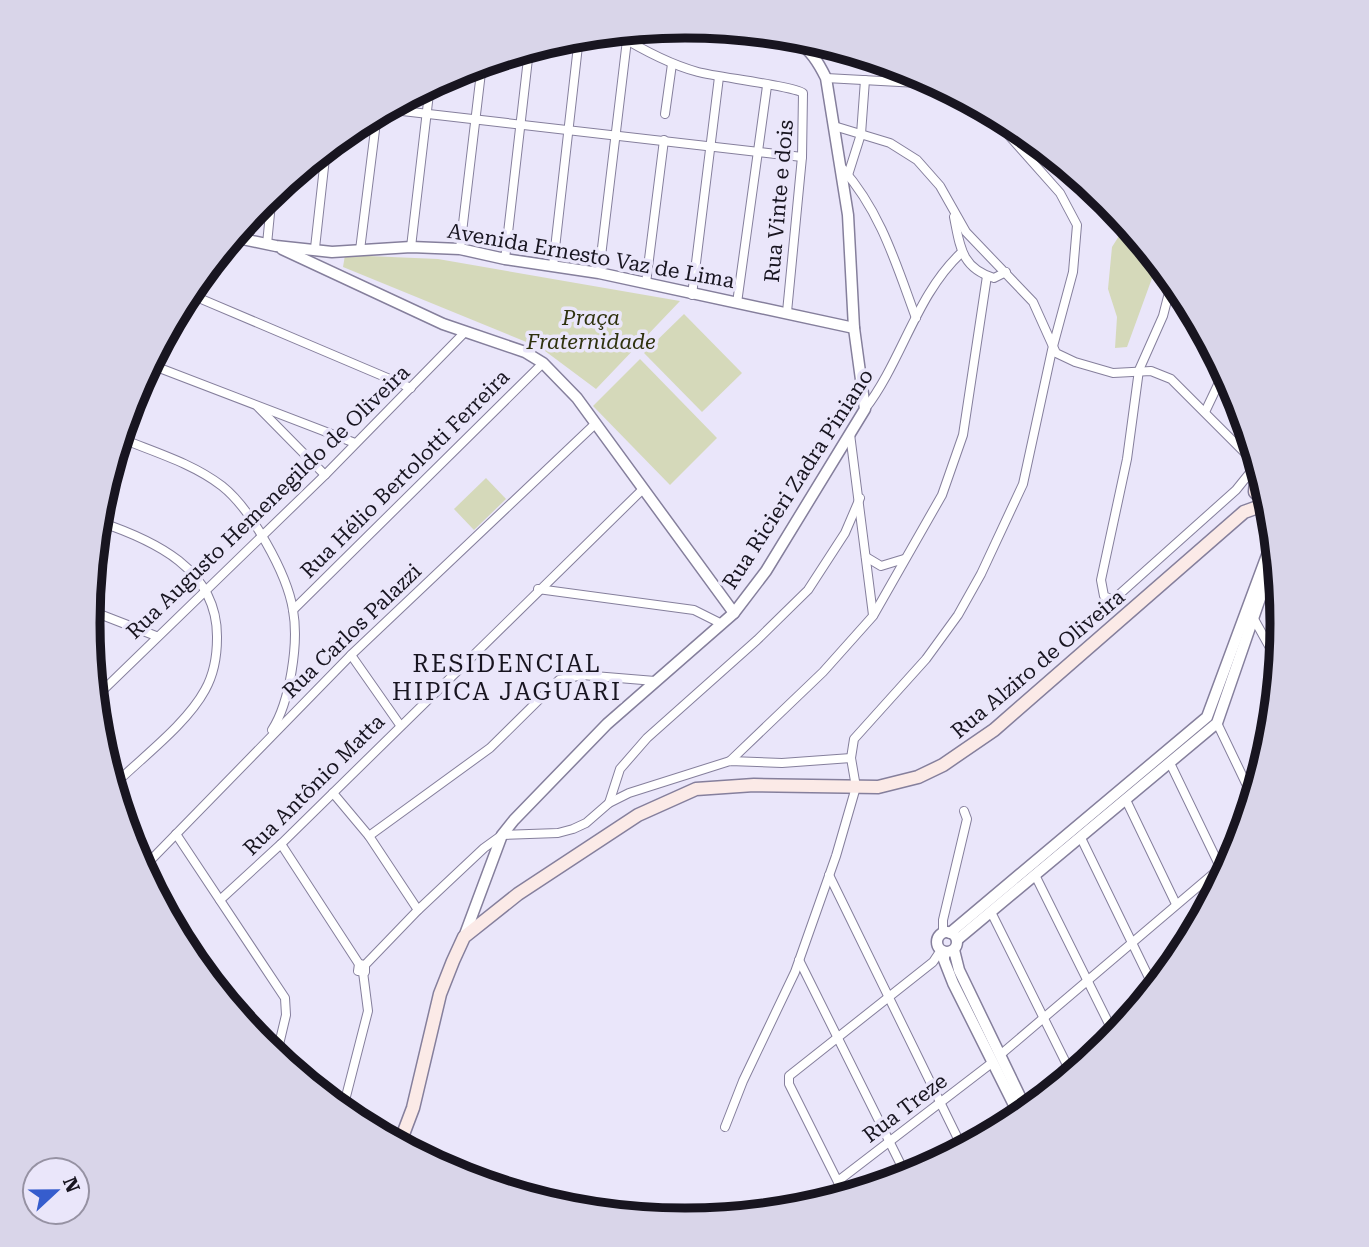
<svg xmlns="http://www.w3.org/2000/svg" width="1369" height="1247" viewBox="0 0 1369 1247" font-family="'Roboto Serif',serif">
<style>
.green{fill:#d5d9ba}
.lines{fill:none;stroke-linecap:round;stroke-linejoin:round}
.minor-casing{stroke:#857f9c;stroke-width:10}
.tertiary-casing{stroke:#857f9c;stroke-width:13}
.secondary-casing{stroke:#857f9c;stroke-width:15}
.minor{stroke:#fff;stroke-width:8}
.tertiary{stroke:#fff;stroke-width:10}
.secondary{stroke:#fbeae7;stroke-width:12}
.labels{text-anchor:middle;stroke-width:7;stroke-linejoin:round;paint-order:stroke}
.street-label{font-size:21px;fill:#181520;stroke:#eae6fa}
.park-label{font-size:21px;font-style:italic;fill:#2f320e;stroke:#eae6fa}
.quarter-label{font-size:24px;letter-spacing:2px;fill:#181520;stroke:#eae6fa}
.rim{fill:none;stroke:#181520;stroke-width:9}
</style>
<rect width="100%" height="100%" fill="#eae6fa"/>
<!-- green -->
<g class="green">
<polygon points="1126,225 1155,260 1155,270 1127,347 1115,348 1117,317 1108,289 1112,247"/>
<polygon points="345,255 438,259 680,301 596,389 541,348 343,267"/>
<polygon points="684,314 742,373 702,412 644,353"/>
<polygon points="640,359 717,438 670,485 593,406"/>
<polygon points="486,478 506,499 474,530 454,509"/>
</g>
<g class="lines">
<!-- minor casing -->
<g class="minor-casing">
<g id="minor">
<path d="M615,33C641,49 668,64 698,72C717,77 793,86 803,93L802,157L787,312"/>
<polyline points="826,78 936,84"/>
<polyline points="385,109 802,157"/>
<polyline points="665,114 672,64"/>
<polyline points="834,126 890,143 917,160 940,186 966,232 1033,302 1056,353 1075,362 1113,373 1151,371 1171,379 1258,466"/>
<path d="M842,168C881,212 896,264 916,318"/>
<polyline points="848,175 861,134 865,80"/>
<path d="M954,217C960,246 961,268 994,278L1006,272"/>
<polyline points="267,244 272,193"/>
<polyline points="411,247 430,85"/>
<polyline points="315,248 326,149"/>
<polyline points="460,249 482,64"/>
<polyline points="360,250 377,114"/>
<polyline points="505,259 529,50"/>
<polyline points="553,266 579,37"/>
<polyline points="599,273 627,40"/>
<polyline points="1172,281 1163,316 1139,370 1127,459 1101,580 1104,596 1113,600 1236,490 1257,464"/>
<polyline points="646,283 664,140"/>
<polyline points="187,293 411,388"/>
<polyline points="692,295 719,77"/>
<polyline points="737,303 767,86"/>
<polyline points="149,364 355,443"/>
<polyline points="258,407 325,475"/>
<path d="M865,409C902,361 916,295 961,253"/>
<polyline points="1205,412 1224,372"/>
<polyline points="850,434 873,615"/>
<path d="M120,438C154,452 192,463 222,486C251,509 287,573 293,610C299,643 290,702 272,730"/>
<path d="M97,521C154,540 218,569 217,638C217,656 214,674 205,690C186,725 141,758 113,786"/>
<polyline points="866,557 881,566 904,559"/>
<polyline points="1278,588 1276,601 1281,621"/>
<polyline points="538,589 694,610 722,624"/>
<polyline points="89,610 156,636"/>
<polyline points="293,610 543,363"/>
<polyline points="1254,619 1278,662"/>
<polyline points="351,655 400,725"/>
<polyline points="95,698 325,475 465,332"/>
<polyline points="1217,723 1253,798"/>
<polyline points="730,761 823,672 873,616 942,495 963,435 987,276"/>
<polyline points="1170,763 1224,875"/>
<polyline points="333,793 369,836 418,910"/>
<polyline points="1126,800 1176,904"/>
<polyline points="609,803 620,769 647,738 757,640 808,590 845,533 860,498"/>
<polyline points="176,834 285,998 286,1015 276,1057"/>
<polyline points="369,836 490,748 559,680 582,675 655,681"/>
<polyline points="1081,838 1154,988"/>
<polyline points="281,844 359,964"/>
<polyline points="142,869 351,655 594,425"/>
<polyline points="829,875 963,1149"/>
<polyline points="1035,875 1115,1036"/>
<polyline points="220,900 281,844 643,489"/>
<polyline points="991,912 1072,1075"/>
<polyline points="943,933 943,920 967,819 964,811"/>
<polyline points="799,960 907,1177"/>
<polyline points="365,965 359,964 358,971 365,972 365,965 418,910 484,848 502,835 558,833 573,829 586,823 609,803 629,793 730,761 782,763 851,758"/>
<polyline points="1000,1055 1233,857"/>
<polyline points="342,1112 368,1011 363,972"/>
<polyline points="725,1127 743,1081 795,972 836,856 856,787 851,758 854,739 926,659 958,615 981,574 1023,484 1052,350 1073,272 1077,225 1060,193 988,112"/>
<polyline points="838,1181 993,1062"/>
<polyline points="845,1196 789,1084 789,1076 933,962 941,950"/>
</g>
</g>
<!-- tertiary casing -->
<g class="tertiary-casing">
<g id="tertiary">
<polyline points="233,237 276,246 332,252 411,247 460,249 505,259 599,273 854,328"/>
<polyline points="282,249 443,324 525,352 543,363 577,398 734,613"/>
<circle cx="947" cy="942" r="10"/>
<polyline points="950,933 1207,717 1273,539"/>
<path d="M464,937L502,835L514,820L607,724L734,613L766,571L865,409L854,328L848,215L826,78C808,41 797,39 758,33"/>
<polyline points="957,940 1217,723 1275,555"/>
<polyline points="954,950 959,970 1027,1111"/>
<polyline points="944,952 944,960 953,983 1020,1117"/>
</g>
</g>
<!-- secondary casing -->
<g class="secondary-casing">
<g id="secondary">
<polyline points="1261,475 1256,481 1255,492 1266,503"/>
<polyline points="399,1145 413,1108 440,994 453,961 464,937 518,894 638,815 696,789 754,785 878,787 918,777 943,765 994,730 1244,512 1269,503"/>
</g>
</g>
<!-- minor -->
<use href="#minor" class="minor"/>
<!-- tertiary -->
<use href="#tertiary" class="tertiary"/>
<!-- secondary -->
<use href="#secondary" class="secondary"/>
</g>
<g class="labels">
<!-- street labels -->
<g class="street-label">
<text transform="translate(779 201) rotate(-85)" y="7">Rua Vinte e dois</text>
<text transform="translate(591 256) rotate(10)" y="7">Avenida Ernesto Vaz de Lima</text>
<text transform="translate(405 474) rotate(-45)" y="7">Rua Hélio Bertolotti Ferreira</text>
<text transform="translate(798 479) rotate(-57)" y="7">Rua Ricieri Zadra Piniano</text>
<text transform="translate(268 502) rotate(-44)" y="7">Rua Augusto Hemenegildo de Oliveira</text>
<text transform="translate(352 631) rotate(-44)" y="7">Rua Carlos Palazzi</text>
<text transform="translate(1038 664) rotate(-40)" y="7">Rua Alziro de Oliveira</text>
<text transform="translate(314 785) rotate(-45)" y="7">Rua Antônio Matta</text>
<text transform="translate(905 1108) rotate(-37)" y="7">Rua Treze</text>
</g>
<!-- park labels -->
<g class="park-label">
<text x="591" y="325">Praça<tspan x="591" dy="24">Fraternidade</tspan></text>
</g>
<!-- quarter labels -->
<g class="quarter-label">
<text x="507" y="672">RESIDENCIAL<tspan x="507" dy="28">HIPICA JAGUARI</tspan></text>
</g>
</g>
<!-- crop -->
<path d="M0 0H1369V1247H0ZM100 623a585 585 0 1 1 1170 0a585 585 0 1 1-1170 0Z" fill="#d9d5e9" fill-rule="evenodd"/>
<path class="rim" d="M100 623a585 585 0 1 1 1170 0a585 585 0 1 1-1170 0Z"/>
<!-- north arrow -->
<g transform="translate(56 1191) rotate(68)"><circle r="33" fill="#eae6fa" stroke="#9692a3" stroke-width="2"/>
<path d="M0-5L12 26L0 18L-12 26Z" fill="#365dcd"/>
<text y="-10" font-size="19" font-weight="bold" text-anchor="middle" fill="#181520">N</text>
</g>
</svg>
